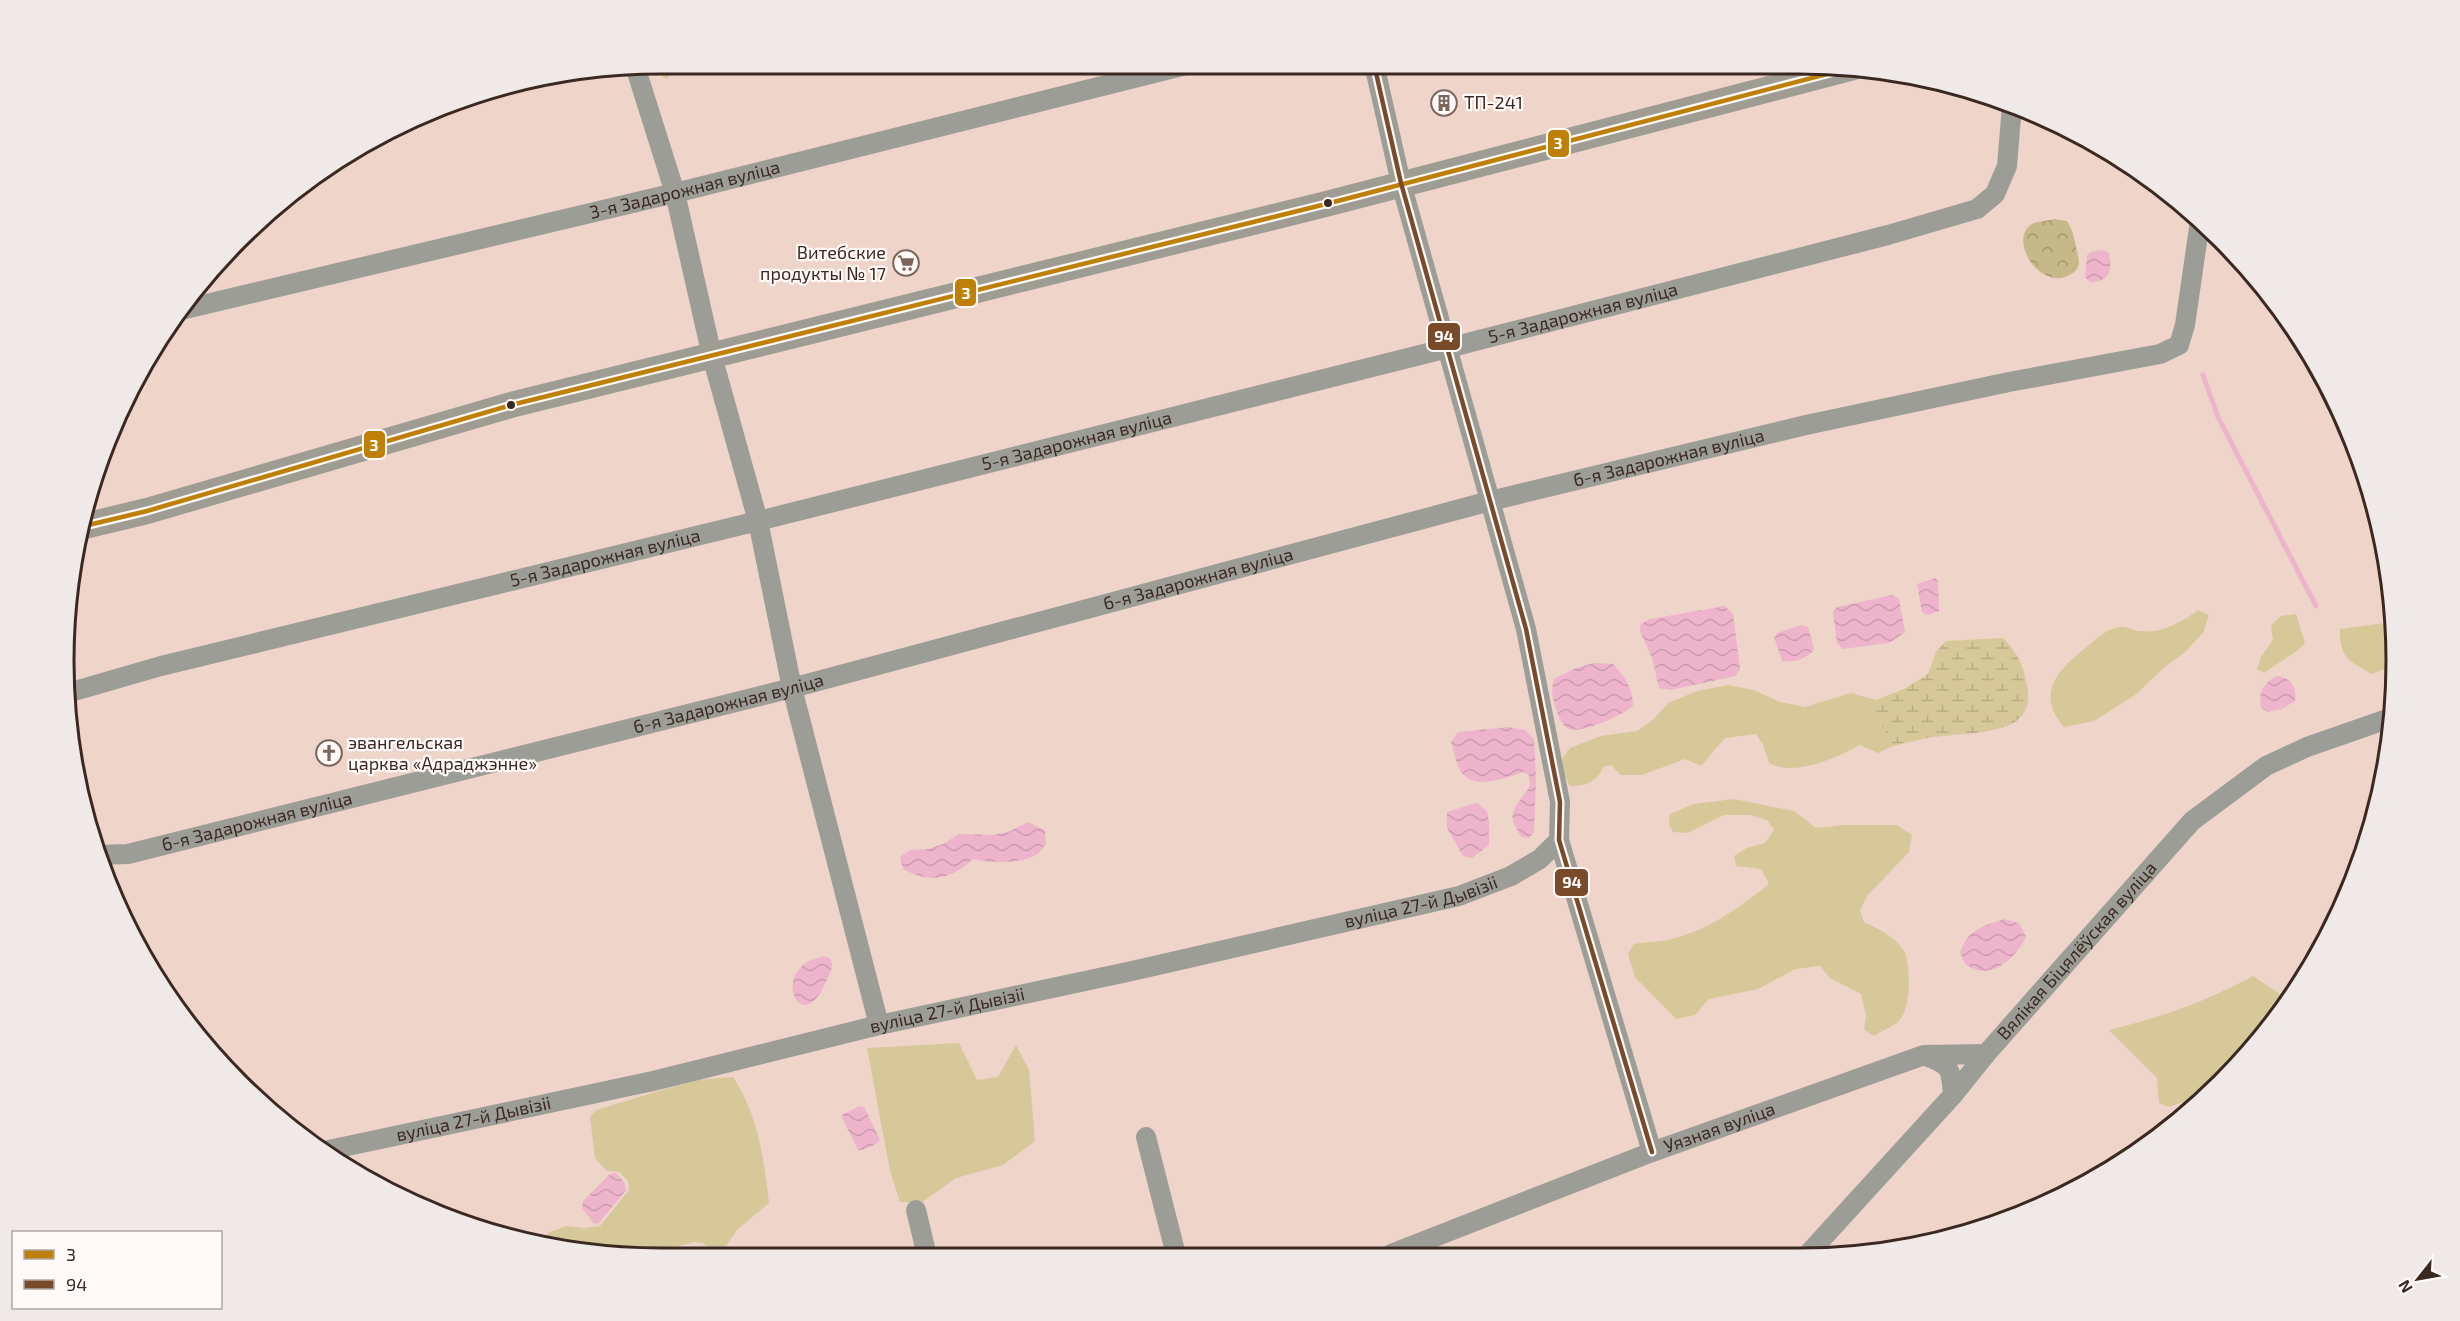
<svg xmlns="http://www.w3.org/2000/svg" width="2460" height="1321" viewBox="0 0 2460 1321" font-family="'Exo 2',sans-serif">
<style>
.grass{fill:#d7c89a}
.forest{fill:url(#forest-crowns)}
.wetland{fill:url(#wetland-marsh)}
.water{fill:url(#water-waves)}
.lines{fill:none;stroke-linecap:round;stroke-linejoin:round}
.stream{stroke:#edb4cc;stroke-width:5}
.minor{stroke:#9c9d96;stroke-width:20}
.major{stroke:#9f9d93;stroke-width:26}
.bus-1-casing{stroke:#fffaf8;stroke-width:9}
.bus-2-casing{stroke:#fffaf8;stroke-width:9}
.bus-1{stroke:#bf800a;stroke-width:4.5}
.bus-2{stroke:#7a4b2a;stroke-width:4.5}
.bus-dot{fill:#3b2921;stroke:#fffaf8;stroke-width:2}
.labels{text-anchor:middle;stroke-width:4.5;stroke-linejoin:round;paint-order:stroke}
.poi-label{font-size:18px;fill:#3b2921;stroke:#fffaf8;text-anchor:start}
.street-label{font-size:18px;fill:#3b2921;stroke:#fffaf8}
.rim{fill:none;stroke:#3b2921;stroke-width:3}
.line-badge{stroke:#fffaf8;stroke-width:2}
.badge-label{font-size:16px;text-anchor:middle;font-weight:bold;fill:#fff}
</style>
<defs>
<pattern id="forest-crowns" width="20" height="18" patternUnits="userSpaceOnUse" patternTransform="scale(1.5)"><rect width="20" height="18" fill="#c7b88a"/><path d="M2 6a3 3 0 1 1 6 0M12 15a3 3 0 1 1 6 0" fill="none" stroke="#a39670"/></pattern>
<pattern id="wetland-marsh" width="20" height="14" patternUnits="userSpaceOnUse" patternTransform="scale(1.5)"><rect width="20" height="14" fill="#d7c89a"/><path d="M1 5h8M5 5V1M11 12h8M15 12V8" fill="none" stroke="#b9ac84"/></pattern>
<pattern id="water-waves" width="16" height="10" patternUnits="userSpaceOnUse" patternTransform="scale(1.5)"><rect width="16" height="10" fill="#edb4cc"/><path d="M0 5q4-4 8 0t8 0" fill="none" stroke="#cc9baf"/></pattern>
</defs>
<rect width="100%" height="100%" fill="#eed4c9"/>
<!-- grass -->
<g class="grass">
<polygon points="678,63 667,79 646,68 645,65"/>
<path d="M2198,610L2209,615L2203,633L2184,653L2166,666L2135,695L2094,721L2064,727C2034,692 2060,668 2089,645C2098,638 2109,627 2121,627C2127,626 2133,631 2139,631C2161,634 2181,623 2198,610Z"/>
<path d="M2296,614L2305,643C2293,656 2278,662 2264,673L2257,669L2261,657L2273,640L2271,625L2281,616Z"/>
<path d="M2393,622L2395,665L2372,674C2350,662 2339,657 2340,629Z"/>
<path d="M1728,685L1754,690L1780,702L1805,707L1851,693L1876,700L1872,710C1878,724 1888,732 1893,746L1878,753L1860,745C1836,758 1794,777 1769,763L1763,745L1756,734L1725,738L1701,766L1685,759L1642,775H1621L1611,765L1603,767C1597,782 1586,786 1570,786L1564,774L1562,759L1570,748L1601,736L1637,731L1654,719L1668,703L1697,691Z"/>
<path d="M1734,799L1794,811L1816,828L1845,825H1897L1912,835L1909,852L1868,895L1860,910L1864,922C1879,929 1898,938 1905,953C1911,968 1911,1010 1898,1022C1892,1027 1881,1031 1874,1036L1864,1030L1866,1015L1861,994L1830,978L1820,966L1795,969L1758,989L1709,999L1695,1015L1676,1019L1635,977L1628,954L1634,944C1646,942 1660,942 1672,939C1710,929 1739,908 1769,884L1761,869L1736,866L1734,856L1747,848L1765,843L1774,830L1767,820L1750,815H1724L1688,833L1673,832L1669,825L1670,814L1694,804Z"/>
<path d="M2253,976L2277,992L2285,1000L2249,1054L2198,1102L2194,1098L2169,1107L2159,1103L2157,1078L2109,1030C2162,1017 2205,1002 2253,976Z"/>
<polygon points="959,1043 977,1080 998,1077 1016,1045 1029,1070 1035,1141 1003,1165 956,1178 921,1203 900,1202 890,1171 867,1048"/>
<path d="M733,1077C758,1115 764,1159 769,1203L737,1230L719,1256L703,1243L694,1242L637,1257H622L547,1244L545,1242L548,1233L566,1226L584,1228L600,1226L629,1190L628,1181L619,1172L607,1171L595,1158L590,1117L596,1110L696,1080Z"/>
</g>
<!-- forest -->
<path class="forest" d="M2054,219L2067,221C2074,232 2075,243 2078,256C2080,262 2079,268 2074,272C2043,297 2006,240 2032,224C2037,221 2048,221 2054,219Z"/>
<!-- wetland -->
<path class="wetland" d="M2003,638C2017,652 2024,666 2027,686C2030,701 2028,713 2015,722C1996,734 1956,734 1934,737C1920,739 1906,743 1893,746C1888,732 1878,724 1872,710L1876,700L1904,689L1928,674L1936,652L1946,641Z"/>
<!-- water -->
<g class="water">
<path d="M2101,250L2108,252C2114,268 2109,283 2090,282L2085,277L2087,255L2091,252Z"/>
<polygon points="1935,578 1938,581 1939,611 1927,615 1922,612 1917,584"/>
<polygon points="1892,595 1899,599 1905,632 1889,643 1843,649 1837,643 1833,611 1837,607"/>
<polygon points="1725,606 1733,614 1740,669 1736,676 1670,690 1659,688 1652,658 1640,631 1641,624 1650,619"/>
<path d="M1802,625L1808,627L1814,649C1808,659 1793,663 1782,661L1774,637L1777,633Z"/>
<path d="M1594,663L1613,664C1625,677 1633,688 1633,706C1624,715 1580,734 1569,729C1560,724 1558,714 1555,706C1552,695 1551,689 1554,679L1576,668Z"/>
<path d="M2276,676C2290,677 2297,687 2295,701L2282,709L2268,712L2261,708C2258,691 2263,685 2276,676Z"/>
<path d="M1509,727L1525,730L1534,739L1536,779L1534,832L1529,838L1522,837C1503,812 1517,807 1530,786L1529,775L1524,772C1506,777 1477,791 1462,773C1456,766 1454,751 1451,742L1458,732Z"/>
<polygon points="1476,803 1487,811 1489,822 1489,845 1472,858 1463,856 1447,828 1447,812"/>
<path d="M1028,822L1045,830L1046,844C1043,847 1040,853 1036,855C1020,864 990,863 973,859C950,880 931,884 903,869L900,857L910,850L928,849L943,844L959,834L992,835L1008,832Z"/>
<path d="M2004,919L2019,923L2026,937C2018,953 1999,975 1978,970C1974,969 1969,966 1965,964L1960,952C1970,928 1980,928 2004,919Z"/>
<path d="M823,956L830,958C835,967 829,975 825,984C803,1032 779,985 802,966C808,960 816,959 823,956Z"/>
<path d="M860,1106L864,1107L880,1140C876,1145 864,1151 858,1150L842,1118L843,1114Z"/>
<polygon points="616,1173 624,1182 626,1190 599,1223 594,1224 582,1208 583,1201 610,1174"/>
</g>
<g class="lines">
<!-- stream -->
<polyline class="stream" points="2203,375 2218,417 2316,606"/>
<!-- minor -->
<g class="minor">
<polyline points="1374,64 1401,183 1526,629 1560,802 1559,840 1652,1152"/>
<polyline points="635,66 675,193 712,356 758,521 792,688 879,1025"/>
<path id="s1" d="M177,311L675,193L1190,64"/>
<path id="s2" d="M64,694L161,666L758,521L1448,348L1888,235L1977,209L1995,194L2007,166L2012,105"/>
<path id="s3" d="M97,855L128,854L792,688L1490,501L1806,425L2009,382L2160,354L2179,345L2185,325L2200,221"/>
<path d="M1926,1056C1951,1065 1951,1069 1953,1095"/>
<polyline points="1146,1137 1176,1255"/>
<path id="s4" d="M324,1151L653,1081L879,1025L1132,971L1459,896L1511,876L1540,859L1559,840"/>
<polyline points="916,1210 927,1256"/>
<path id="s5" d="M1809,1253L1953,1095L1986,1054L2192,821L2266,766L2307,747L2393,717"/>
<path id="s6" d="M1391,1254L1652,1152L1924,1055L1986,1054"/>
</g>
<!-- major -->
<polyline class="major" points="80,527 147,511 511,405 1326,204 1854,67"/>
<!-- bus-1 casing -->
<g class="bus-1-casing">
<polyline id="bus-1" points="80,527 147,511 511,405 1326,204 1854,67"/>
</g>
<!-- bus-2 casing -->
<g class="bus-2-casing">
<polyline id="bus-2" points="1374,64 1401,183 1526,629 1560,802 1559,840 1652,1152"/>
</g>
<!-- bus-1 -->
<use href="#bus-1" class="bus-1"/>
<!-- bus-2 -->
<use href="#bus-2" class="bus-2"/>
</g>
<!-- icons -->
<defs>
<g id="building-ring" transform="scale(1.35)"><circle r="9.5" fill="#fffaf8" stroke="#7a655c" stroke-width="1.5"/><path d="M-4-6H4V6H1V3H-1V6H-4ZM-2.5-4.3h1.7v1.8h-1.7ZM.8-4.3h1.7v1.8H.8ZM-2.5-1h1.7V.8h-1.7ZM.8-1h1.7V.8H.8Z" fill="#7a655c"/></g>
<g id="supermarket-ring" transform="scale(1.35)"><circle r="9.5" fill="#fffaf8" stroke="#7a655c" stroke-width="1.5"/><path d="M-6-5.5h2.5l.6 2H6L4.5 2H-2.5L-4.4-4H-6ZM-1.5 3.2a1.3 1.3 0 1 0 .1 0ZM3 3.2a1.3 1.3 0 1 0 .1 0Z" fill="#7a655c"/></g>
<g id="church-ring" transform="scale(1.35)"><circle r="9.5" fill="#fffaf8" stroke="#7a655c" stroke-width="1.5"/><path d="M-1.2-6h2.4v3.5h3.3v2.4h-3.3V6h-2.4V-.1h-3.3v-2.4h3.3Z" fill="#7a655c"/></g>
</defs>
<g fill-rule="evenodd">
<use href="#building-ring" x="1444" y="103"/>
<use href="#supermarket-ring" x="906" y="263"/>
<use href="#church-ring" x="329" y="753"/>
</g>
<!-- markers -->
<g class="bus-dot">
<circle cx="1328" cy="203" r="5"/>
<circle cx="511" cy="405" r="5"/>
</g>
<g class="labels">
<!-- poi labels -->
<g class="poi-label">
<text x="1464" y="109">ТП-241</text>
<text x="886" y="259" text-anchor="end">Витебские<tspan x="886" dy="21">продукты № 17</tspan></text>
<text x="348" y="749">эвангельская<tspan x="348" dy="21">царква «Адраджэнне»</tspan></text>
</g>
<!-- street labels -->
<g class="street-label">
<text dy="6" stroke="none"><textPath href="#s1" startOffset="522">3-я Задарожная вуліца</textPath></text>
<text dy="6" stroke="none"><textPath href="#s2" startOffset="1566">5-я Задарожная вуліца</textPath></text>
<text dy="6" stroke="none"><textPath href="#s2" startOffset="1044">5-я Задарожная вуліца</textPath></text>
<text dy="6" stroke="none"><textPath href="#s3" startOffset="1622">6-я Задарожная вуліца</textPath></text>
<text dy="6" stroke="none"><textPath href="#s2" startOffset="558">5-я Задарожная вуліца</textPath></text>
<text dy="6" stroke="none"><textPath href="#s3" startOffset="1136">6-я Задарожная вуліца</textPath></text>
<text dy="6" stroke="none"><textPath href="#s3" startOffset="650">6-я Задарожная вуліца</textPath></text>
<text dy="6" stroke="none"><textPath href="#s3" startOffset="164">6-я Задарожная вуліца</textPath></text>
<text dy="6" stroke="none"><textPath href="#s4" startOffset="1125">вуліца 27-й Дывізіі</textPath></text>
<text dy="6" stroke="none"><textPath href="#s5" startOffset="404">Вялікая Біцялёўская вуліца</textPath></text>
<text dy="6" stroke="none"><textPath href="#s4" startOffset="639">вуліца 27-й Дывізіі</textPath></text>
<text dy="6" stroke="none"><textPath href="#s4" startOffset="153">вуліца 27-й Дывізіі</textPath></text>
<text dy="6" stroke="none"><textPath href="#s6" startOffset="352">Уязная вуліца</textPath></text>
</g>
</g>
<!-- crop -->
<path d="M0 0H2460V1321H0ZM661 74H1799A587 587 0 0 1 2386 661V661A587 587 0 0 1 1799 1248H661A587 587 0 0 1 74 661V661A587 587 0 0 1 661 74Z" fill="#efe9e7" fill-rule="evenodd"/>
<path class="rim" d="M661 74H1799A587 587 0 0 1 2386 661V661A587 587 0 0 1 1799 1248H661A587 587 0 0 1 74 661V661A587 587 0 0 1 661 74Z"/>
<g class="line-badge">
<rect x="1547" y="129" width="23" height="29" rx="6" fill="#bf800a"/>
<rect x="954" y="278" width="23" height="29" rx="6" fill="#bf800a"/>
<rect x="1427" y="322" width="34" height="29" rx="6" fill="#7a4b2a"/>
<rect x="363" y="430" width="23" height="29" rx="6" fill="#bf800a"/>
<rect x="1554" y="868" width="35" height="29" rx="6" fill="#7a4b2a"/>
</g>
<g class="badge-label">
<text x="1558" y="149">3</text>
<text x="966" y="299">3</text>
<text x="1444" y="342">94</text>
<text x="374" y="451">3</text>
<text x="1572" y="888">94</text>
</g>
<!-- legend -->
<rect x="12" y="1231" width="210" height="78" fill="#fffaf8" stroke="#b1a6a2" stroke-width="1.5"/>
<rect x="24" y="1250" width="30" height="9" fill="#bf800a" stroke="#b1a6a2" stroke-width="1.5"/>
<text x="66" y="1261" font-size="18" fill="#3b2921">3</text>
<rect x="24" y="1280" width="30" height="9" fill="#7a4b2a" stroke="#b1a6a2" stroke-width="1.5"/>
<text x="66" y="1291" font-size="18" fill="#3b2921">94</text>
<!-- north arrow -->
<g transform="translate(2418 1279) rotate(239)" stroke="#fffaf8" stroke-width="4.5" paint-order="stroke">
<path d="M0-4.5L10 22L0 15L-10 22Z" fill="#3b2921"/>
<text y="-9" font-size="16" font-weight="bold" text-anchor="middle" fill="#3b2921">N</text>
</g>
</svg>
